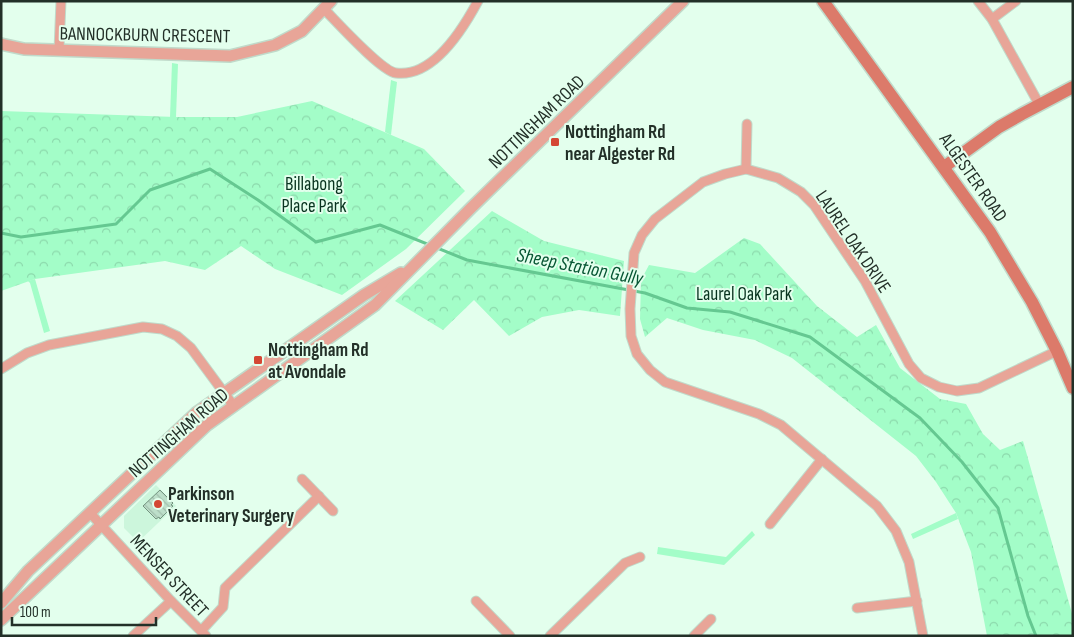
<svg xmlns="http://www.w3.org/2000/svg" width="1074" height="637" viewBox="0 0 1074 637" font-family="'Sofia Sans Condensed',sans-serif">
<style>
.built{fill:#ccf6dc}
.grass{fill:#a3fdc8}
.park{fill:url(#park-crowns)}
.lines{fill:none;stroke-linecap:round;stroke-linejoin:round}
.stream{stroke:#65c891;stroke-width:3}
.building{fill:url(#building-back-hatch);stroke:#73937f}
.minor-casing{stroke:#c0daca;stroke-width:11}
.tertiary-casing{stroke:#c0daca;stroke-width:14}
.secondary-casing{stroke:#c0daca;stroke-width:15}
.minor{stroke:#e8a598;stroke-width:9}
.tertiary{stroke:#e8a598;stroke-width:11}
.secondary{stroke:#dc7a6a;stroke-width:12}
.poi-dot{fill:#d44734;stroke:#e3ffed;stroke-width:2}
.labels{text-anchor:middle;stroke-width:4;stroke-linejoin:round;paint-order:stroke}
.street-label{font-size:19px;fill:#233028;stroke:#e3ffed}
.poi-label{font-size:19px;font-weight:bold;fill:#233028;stroke:#e3ffed;text-anchor:start}
.park-label{font-size:19px;fill:#08341f;stroke:#e3ffed}
.water-label{font-size:20px;font-style:italic;fill:#065633;stroke:#e3ffed}
</style>
<defs>
<pattern id="park-crowns" width="20" height="18" patternUnits="userSpaceOnUse" patternTransform="scale(1.25)"><rect width="20" height="18" fill="#a3fdc8"/><path d="M2 6a3 3 0 1 1 6 0M12 15a3 3 0 1 1 6 0" fill="none" stroke="#8cd9ac"/></pattern>
<pattern id="building-back-hatch" width="6" height="6" patternUnits="userSpaceOnUse" patternTransform="scale(1.25)"><rect width="6" height="6" fill="#bddfca"/><path d="M-1 5l2 2M0 0l6 6M5-1l2 2" fill="none" stroke="#a2c0ae"/></pattern>
</defs>
<rect width="100%" height="100%" fill="#e3ffed"/>
<!-- built -->
<polygon class="built" points="156,485 176,506 138,542 124,528 124,516"/>
<!-- grass -->
<g class="grass">
<polygon points="172,63 178,64 176,117 170,117"/>
<polygon points="391,80 397,82 391,135 385,132"/>
<polygon points="35,279 50,331 44,333 30,283 28,281"/>
<polygon points="956,513 958,519 913,539 911,534"/>
<polygon points="752,531 755,535 724,565 657,554 658,547 726,557"/>
</g>
<!-- park -->
<g class="park">
<polygon points="312,101 424,149 465,191 406,249 342,295 275,269 241,246 205,270 165,261 35,279 1,291 1,111 176,117 237,117"/>
<polygon points="492,211 544,241 624,261 620,316 579,310 542,317 509,336 474,300 443,330 395,301"/>
<polygon points="744,238 760,244 817,306 857,337 876,325 900,368 940,399 966,404 983,434 1000,450 1023,441 1073,617 1073,636 987,636 971,552 956,513 936,482 916,456 792,358 755,340 703,330 667,318 645,337 640,319 641,280 649,265 695,273"/>
</g>
<g class="lines">
<!-- stream -->
<polyline class="stream" points="1,233 21,237 116,224 150,190 210,169 258,200 316,242 380,225 467,260 645,293 687,308 730,312 810,337 920,418 962,462 998,508 1028,616 1036,636"/>
</g>
<!-- building -->
<polygon class="building" points="160,490 173,503 171,505 173,506 160,519 159,517 156,519 143,506"/>
<g class="lines">
<!-- minor casing -->
<g class="minor-casing">
<g id="minor">
<polyline points="978,1 992,19 1039,104"/>
<path d="M324,9C337,22 381,71 396,73C433,78 463,29 478,1"/>
<polyline points="992,19 1016,1"/>
<polyline points="59,50 61,1"/>
<polyline points="746,169 747,124"/>
<polyline points="1,369 27,353 49,345 143,327 162,329 177,336 191,348 233,405"/>
<polyline points="302,479 333,511"/>
<polyline points="91,514 171,601 206,636"/>
<polyline points="770,524 822,459"/>
<polyline points="476,601 510,636"/>
<polyline points="857,608 917,601"/>
<polyline points="201,631 223,607 225,588 319,496"/>
<polyline points="133,636 171,601"/>
<polyline points="550,636 625,563 640,557"/>
<polyline points="694,636 711,619"/>
<polyline points="923,636 909,562 896,531 877,506 781,425 759,414 665,382 650,370 637,354 631,336 630,309 634,253 642,235 655,219 703,182 725,174 746,169 778,178 801,192 814,205 865,281 909,364 921,378 939,387 957,391 979,388 1057,351"/>
</g>
</g>
<!-- tertiary casing -->
<g class="tertiary-casing">
<g id="tertiary">
<polyline points="1,44 24,49 230,56 275,45 302,31 331,1"/>
<polyline points="1,603 28,571 196,413 364,295 401,273"/>
<polyline points="1,620 207,425 375,305 471,208 683,1"/>
</g>
</g>
<!-- secondary casing -->
<g class="secondary-casing">
<g id="secondary">
<polyline points="823,1 990,232 1032,302 1057,351 1073,388"/>
<polyline points="944,167 999,127 1022,114 1073,87"/>
</g>
</g>
<!-- minor -->
<use href="#minor" class="minor"/>
<!-- tertiary -->
<use href="#tertiary" class="tertiary"/>
<!-- secondary -->
<use href="#secondary" class="secondary"/>
</g>
<!-- markers -->
<g class="poi-dot">
<rect x="550" y="137" width="10" height="10" rx="2.5"/>
<rect x="253" y="355" width="10" height="10" rx="2.5"/>
<circle cx="158" cy="504" r="5"/>
</g>
<g class="labels">
<!-- street labels -->
<g class="street-label">
<text transform="translate(145 34) rotate(1)" y="7">BANNOCKBURN CRESCENT</text>
<text transform="translate(536 121) rotate(-44)" y="7">NOTTINGHAM ROAD</text>
<text transform="translate(974 177) rotate(55)" y="7">ALGESTER ROAD</text>
<text transform="translate(854 241) rotate(56)" y="7">LAUREL OAK DRIVE</text>
<text transform="translate(178 432) rotate(-41)" y="7">NOTTINGHAM ROAD</text>
<text transform="translate(170 575) rotate(47)" y="7">MENSER STREET</text>
</g>
<!-- poi labels -->
<g class="poi-label">
<text x="565" y="138">Nottingham Rd<tspan x="565" dy="22">near Algester Rd</tspan></text>
<text x="268" y="356">Nottingham Rd<tspan x="268" dy="22">at Avondale</tspan></text>
<text x="168" y="500">Parkinson<tspan x="168" dy="22">Veterinary Surgery</tspan></text>
</g>
<!-- park labels -->
<g class="park-label">
<text x="314" y="190">Billabong<tspan x="314" dy="22">Place Park</tspan></text>
<text x="744" y="300">Laurel Oak Park</text>
</g>
<!-- water labels -->
<g class="water-label">
<text transform="translate(580 266) rotate(11)" y="7">Sheep Station Gully</text>
</g>
</g>
<!-- border -->
<rect width="1074" height="637" fill="none" stroke="#233028" stroke-width="5"/>
<!-- scale -->
<path d="M12 617v8h144v-8" fill="none" stroke="#233028" stroke-width="2.5"/>
<text x="20" y="617" font-size="15" fill="#233028" stroke="#e3ffed" stroke-width="4" paint-order="stroke">100 m</text>
</svg>
